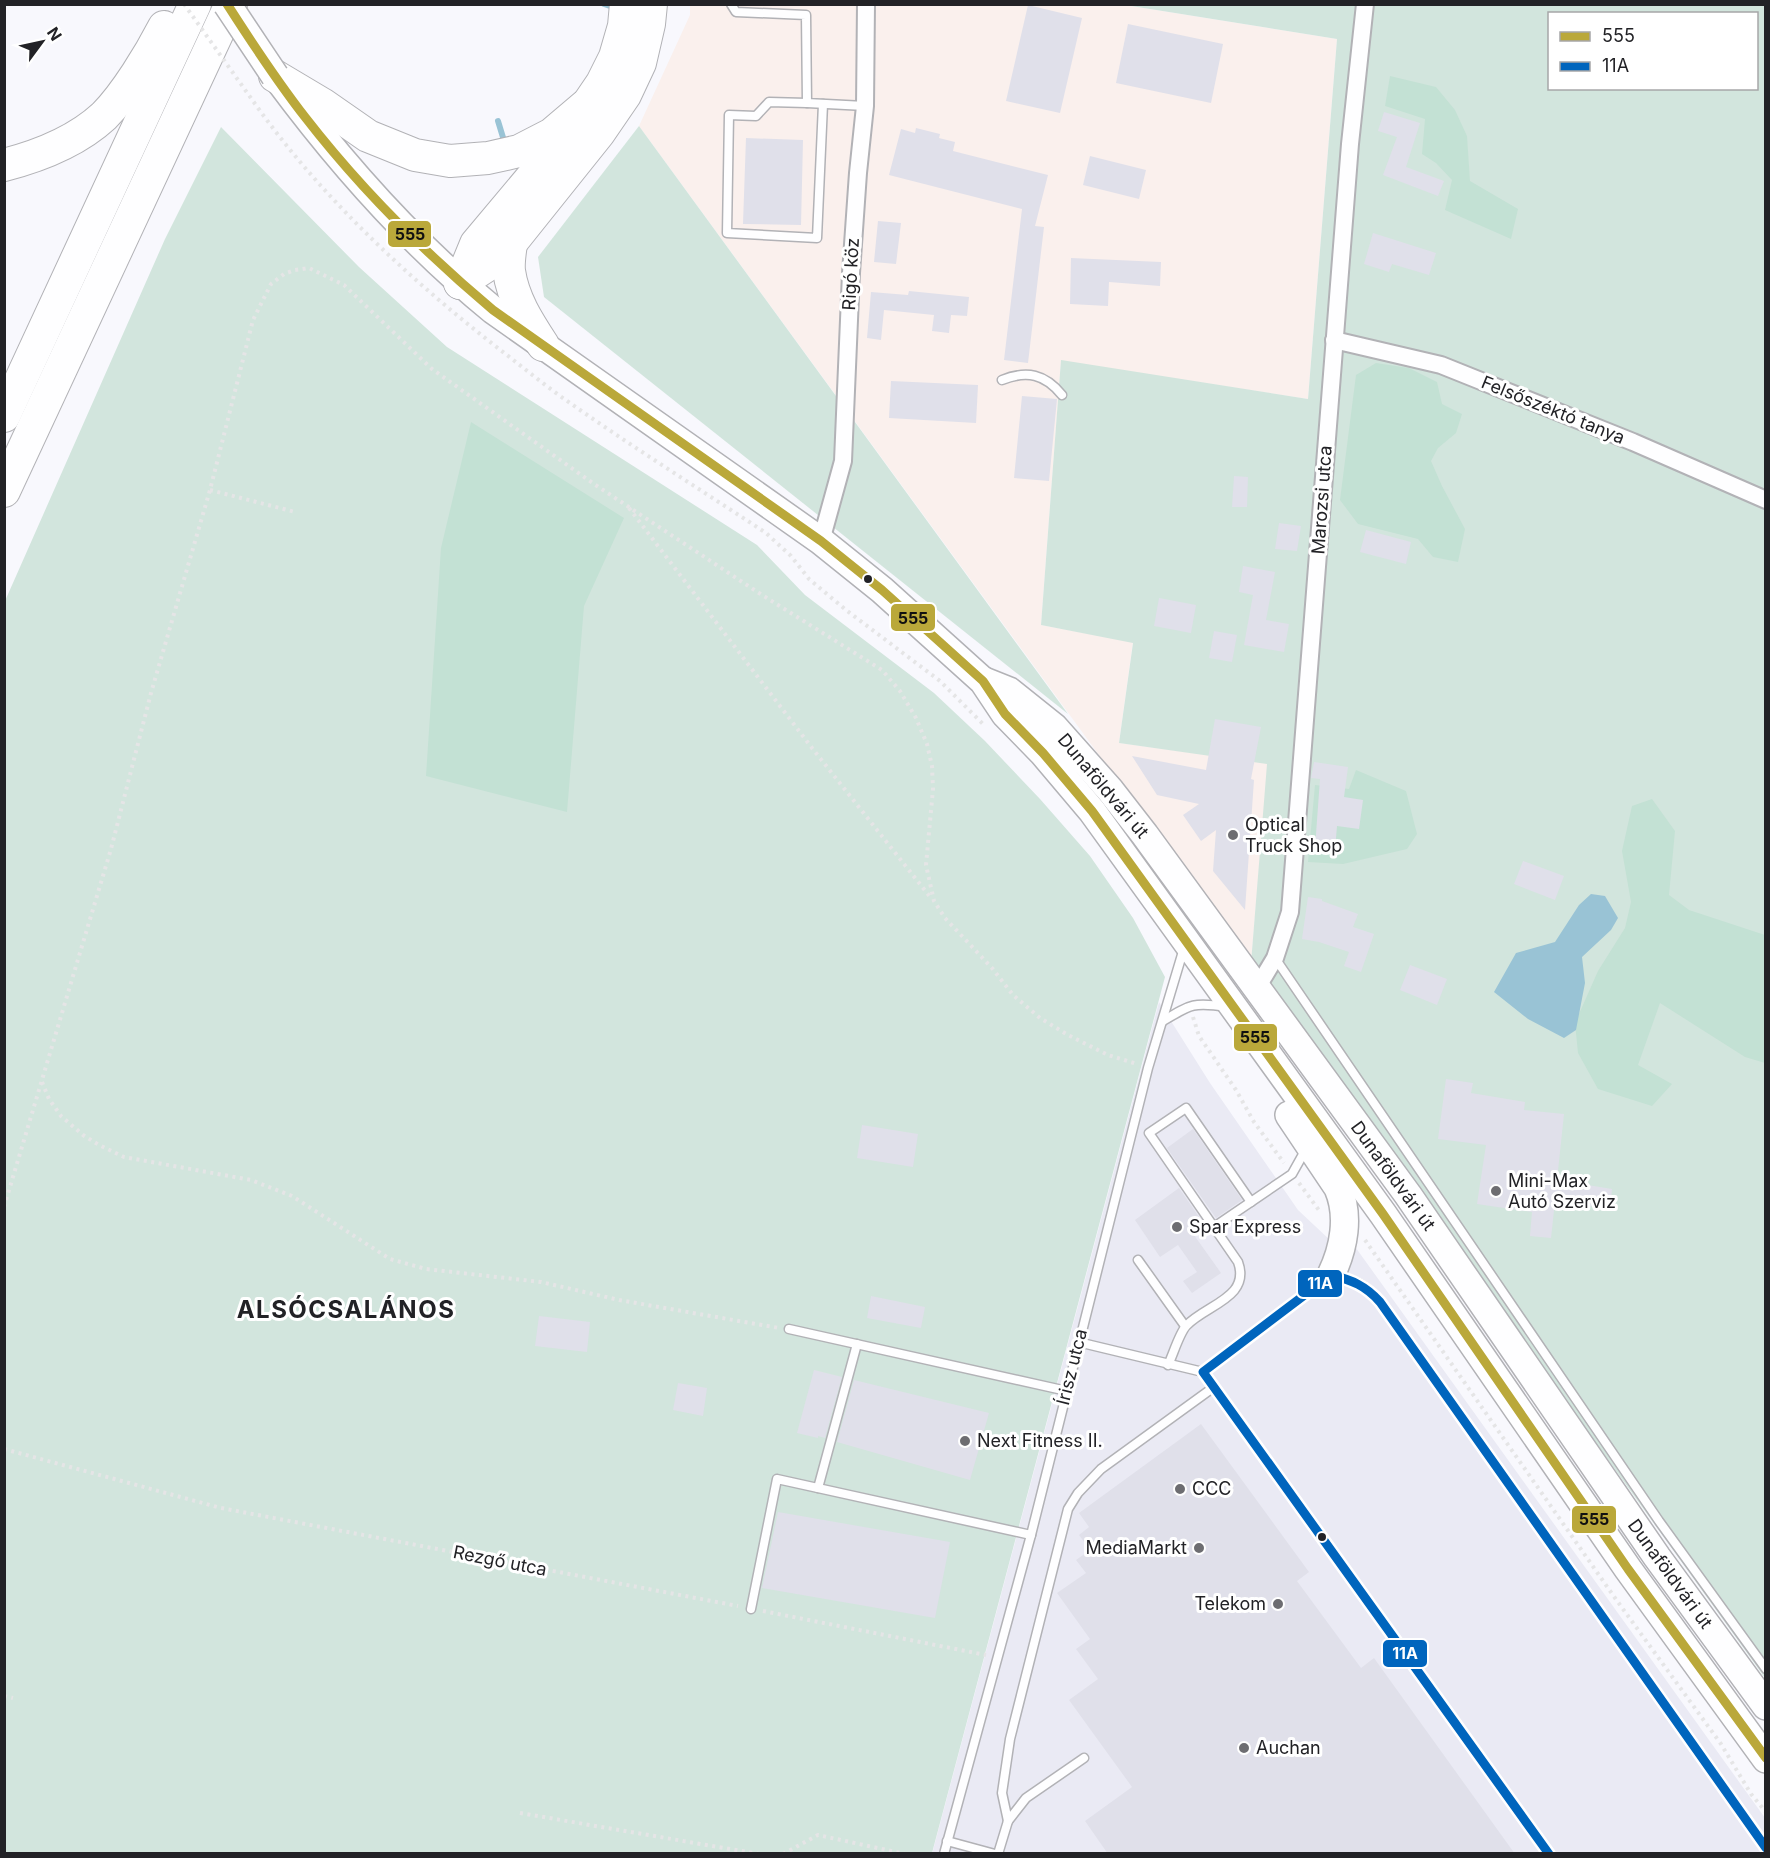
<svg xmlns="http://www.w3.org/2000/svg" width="1770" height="1858" viewBox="0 0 1770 1858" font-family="Inter,sans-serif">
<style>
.built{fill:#eaeaf4}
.industrial{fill:#faf0ed}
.green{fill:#d2e5dd;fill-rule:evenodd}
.forest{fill:#c3e1d4}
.water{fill:#99c3d5}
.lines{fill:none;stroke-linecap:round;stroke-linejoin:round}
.stream{stroke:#99c3d5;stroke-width:6}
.building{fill:#e0e0ea}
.service-casing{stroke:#b2b2b6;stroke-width:11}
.minor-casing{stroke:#b2b2b6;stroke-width:20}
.primary-casing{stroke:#b2b2b6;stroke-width:30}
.motorway-casing{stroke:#b2b2b6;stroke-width:34}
.path{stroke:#e5e5e6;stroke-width:4;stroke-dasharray:3 4.5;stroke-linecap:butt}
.service{stroke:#fefeff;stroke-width:8}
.minor{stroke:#fefeff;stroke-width:16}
.primary{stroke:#fefeff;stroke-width:27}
.motorway{stroke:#fefeff;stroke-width:32}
.primary-bridge-casing{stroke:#b2b2b6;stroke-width:30;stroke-linecap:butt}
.path-bridge{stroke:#e5e5e6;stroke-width:4;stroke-dasharray:3 4.5;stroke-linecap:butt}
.primary-bridge{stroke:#fefeff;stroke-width:27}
.bus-1-casing{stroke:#fff;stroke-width:14}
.bus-2-casing{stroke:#fff;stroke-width:14}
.bus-1{stroke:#baa83a;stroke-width:9}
.bus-2{stroke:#0065bd;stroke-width:9}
.bus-dot{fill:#222226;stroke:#fff;stroke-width:2}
.poi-dot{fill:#6d6d71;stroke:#fff;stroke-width:2}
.labels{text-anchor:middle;stroke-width:6;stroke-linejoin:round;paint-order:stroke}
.street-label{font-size:18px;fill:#222226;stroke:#fff}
.poi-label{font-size:18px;fill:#222226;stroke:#fff;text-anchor:start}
.district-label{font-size:24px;font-weight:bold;letter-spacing:1.5px;fill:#222226;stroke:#fff}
.line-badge{stroke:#fff;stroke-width:2}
.badge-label{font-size:16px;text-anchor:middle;font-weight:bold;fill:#fff}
.pale-badge-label{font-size:16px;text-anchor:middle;font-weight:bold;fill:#111}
</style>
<rect width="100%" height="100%" fill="#f8f8fd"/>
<!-- built -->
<polygon class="built" points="1159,1002 1210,1083 1298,1210 1331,1241 1356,1248 1765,1818 1765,1853 932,1854"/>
<!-- industrial -->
<polygon class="industrial" points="690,5 1125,5 1337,39 1308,399 1061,361 1041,625 1133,642 1119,743 1268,763 1251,963 639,126 690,15"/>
<!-- green -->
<g class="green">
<path d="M1125,5H1765V1678L1251,963L1267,764L1119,743L1133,643L1041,625L1061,360L1308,399L1337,39ZM1550,14H1756V88H1550Z"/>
<polygon points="639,126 1068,714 544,297 538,257"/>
<polygon points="221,127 359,267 447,347 757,545 805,595 934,693 985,741 1040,799 1090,856 1133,918 1165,977 932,1853 5,1854 5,601 165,239"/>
</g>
<!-- forest -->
<g class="forest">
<polygon points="1390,76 1436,87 1455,110 1467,136 1470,181 1518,209 1511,239 1445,210 1452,180 1436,163 1422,154 1425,119 1385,106"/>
<polygon points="1376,363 1409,368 1437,382 1442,404 1462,414 1456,433 1438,448 1431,461 1442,486 1465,529 1458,562 1433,557 1418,539 1358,524 1340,500 1356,375"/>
<polygon points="471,422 624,518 584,606 567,812 426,776 441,548"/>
<polygon points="1356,770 1406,791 1417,834 1407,849 1343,864 1308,862 1315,785 1349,789"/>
<polygon points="1652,799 1675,831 1669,895 1689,910 1765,935 1765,1063 1745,1057 1660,1003 1638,1065 1672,1084 1652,1106 1598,1089 1578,1053 1575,1023 1598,971 1625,928 1631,902 1622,851 1632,806"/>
</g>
<!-- water -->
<polygon class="water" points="1591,894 1605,896 1618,918 1611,930 1582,957 1585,983 1576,1030 1564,1038 1528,1019 1494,992 1516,953 1555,942 1579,905"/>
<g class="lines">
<!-- stream -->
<g class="stream">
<polyline points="604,4 616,8"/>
<polyline points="498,121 505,144"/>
</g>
</g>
<!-- building -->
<g class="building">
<polygon points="1028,5 1082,18 1060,113 1006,101"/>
<polygon points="1128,24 1223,44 1211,103 1116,83"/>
<polygon points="1384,112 1420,123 1406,167 1444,181 1438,196 1383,175 1397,137 1378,131"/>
<polygon points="916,128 940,134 939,138 955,142 953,151 1048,175 1035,226 1044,227 1028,363 1004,360 1022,209 889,175 901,129 915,133"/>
<polygon points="746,138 803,140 801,225 743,224"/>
<polygon points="1090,156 1146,170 1139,199 1083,185"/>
<polygon points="878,221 901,223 896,264 874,262"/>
<polygon points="1373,233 1436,253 1429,275 1392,264 1389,272 1364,264"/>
<polygon points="1071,258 1161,262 1160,286 1109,282 1108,306 1070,304"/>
<polygon points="909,291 969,297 967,316 951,315 949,333 932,331 934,315 884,310 881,340 867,338 871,292 908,295"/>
<polygon points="891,381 978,385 976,423 889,418"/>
<polygon points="1022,396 1057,399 1049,481 1014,478"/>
<polygon points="1234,476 1248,477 1247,507 1232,507"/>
<polygon points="1279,523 1301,526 1297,551 1275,549"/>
<polygon points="1366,530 1411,542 1406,564 1360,552"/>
<polygon points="1243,566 1275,572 1266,620 1289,624 1284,652 1244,645 1253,595 1239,592"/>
<polygon points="1159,598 1196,605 1191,633 1154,626"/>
<polygon points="1214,631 1237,635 1232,662 1209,658"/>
<polygon points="1215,719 1261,727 1251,779 1254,780 1245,910 1213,871 1216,830 1201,841 1183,815 1199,804 1157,795 1132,756 1206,770"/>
<polygon points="1314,762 1348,767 1344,797 1363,800 1359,829 1337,826 1335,850 1315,848 1320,779 1311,778"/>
<polygon points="1523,861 1564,876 1555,900 1514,884"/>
<polygon points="1308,897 1322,899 1322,901 1358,914 1353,927 1374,934 1361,972 1344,966 1349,952 1319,942 1302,939"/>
<polygon points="1410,965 1447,979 1437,1005 1400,990"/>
<polygon points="1446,1079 1473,1083 1471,1093 1525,1102 1524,1110 1564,1114 1557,1180 1612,1189 1610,1209 1555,1201 1551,1238 1530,1236 1532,1212 1477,1204 1486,1145 1438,1139"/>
<polygon points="862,1125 918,1134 913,1167 857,1158"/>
<polygon points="1193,1129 1242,1200 1216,1218 1167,1148"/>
<polygon points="1179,1188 1206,1227 1194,1235 1221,1273 1192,1293 1183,1281 1197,1272 1178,1245 1160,1257 1135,1220"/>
<polygon points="871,1296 925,1307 921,1328 867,1318"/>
<polygon points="539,1316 590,1322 587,1352 535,1346"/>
<polygon points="814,1370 842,1377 825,1438 818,1436 818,1438 797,1433"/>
<polygon points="854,1380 989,1413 970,1480 837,1442"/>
<polygon points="678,1383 707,1388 703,1416 673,1410"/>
<polygon points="1201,1424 1309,1572 1297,1581 1361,1668 1374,1658 1515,1854 1108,1854 1085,1821 1132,1787 1069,1700 1098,1679 1076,1649 1090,1639 1057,1593 1086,1573 1076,1560 1090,1550 1079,1535 1089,1527 1079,1513"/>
<polygon points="778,1512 950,1542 935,1618 762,1588"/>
</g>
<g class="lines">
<!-- service casing -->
<g class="service-casing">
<g id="service">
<polyline points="731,4 736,12 806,15 807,103 865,106"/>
<polyline points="807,103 769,102 756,116 729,115 727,233 817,238 823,104"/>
<path d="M1002,380C1027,370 1045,374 1062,395"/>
<polyline points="1275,958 1659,1521 1766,1669"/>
<path d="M1163,1021C1191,1004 1194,1002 1227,1007"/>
<polyline points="1214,1227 1292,1174 1306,1149"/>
<polyline points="1138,1260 1185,1326"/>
<polyline points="789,1329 1067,1391"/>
<polyline points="1078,1342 1203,1372 1549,1854"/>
<path d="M1168,1365C1173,1355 1179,1334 1186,1326C1205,1305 1251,1298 1238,1262L1149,1133L1186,1108L1251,1202"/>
<path d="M1203,1372L1331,1275C1354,1280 1365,1283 1380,1302L1766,1849"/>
<polyline points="818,1488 857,1344"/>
<polyline points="751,1609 777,1479 1031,1535"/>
<polyline points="1008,1821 1026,1798 1084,1758"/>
<polyline points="947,1841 995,1854"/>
<polyline points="944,1854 1031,1535 1148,1068 1184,948"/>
<polyline points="998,1854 1008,1821 1002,1793 1010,1739 1068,1509 1078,1493 1101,1469 1214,1387"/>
</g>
</g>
<!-- minor casing -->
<g class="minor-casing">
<g id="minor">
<polyline points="1334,340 1441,365 1633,442 1766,500"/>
<polyline points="821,541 843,461 851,273 858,173 865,106 866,4"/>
<polyline points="1257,988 1275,958 1290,912 1350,144 1365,4"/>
</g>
</g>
<!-- primary casing -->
<g class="primary-casing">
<g id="primary">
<path d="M278,79C341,164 411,243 493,310L821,541L882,590L983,681L1005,714L1043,753L1092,811L1383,1214L1628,1569L1766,1759"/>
<polyline points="984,681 1009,691 1054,727 1110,790 1145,835 1408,1195 1657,1557 1766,1706"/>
<path d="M1289,1115L1338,1188C1350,1216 1344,1248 1331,1275"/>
</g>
</g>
<!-- motorway casing -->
<g class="motorway-casing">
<g id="motorway">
<polyline points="275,76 322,104 368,136 415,155 450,161 488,158 519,151 552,134 585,106"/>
<path d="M4,165C39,156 77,141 104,116C126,94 150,54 164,27"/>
<path d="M511,243C510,252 508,262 509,271C513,299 528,322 543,345"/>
<polyline points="460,283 486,266 511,243 599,133 625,95 640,63 649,24 651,4"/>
<polyline points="460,283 476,244 564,139 602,83 615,57 624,26 626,4"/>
<polyline points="4,416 195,4"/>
<polyline points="4,491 231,4"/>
</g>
</g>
<!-- path -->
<g class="path">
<path d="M258,108C328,205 417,286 512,359C531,374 550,389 570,403C634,448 701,490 766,533L791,556L809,579L846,610L940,681L983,724"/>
<polyline points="210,490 295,512"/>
<polyline points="629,508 812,748 931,898"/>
<polyline points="1193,1017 1199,1036 1236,1090 1254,1122 1284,1163"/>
<polyline points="42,1082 49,1099 61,1116 83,1135 99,1145 124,1157 251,1180 292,1196 390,1259 426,1269 541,1282 619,1300 779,1328"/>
<polyline points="1299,1183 1321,1213"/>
<polyline points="4,1207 111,849 151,693 210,490 253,320 271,284 284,274 295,270 309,268 344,285 432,369 594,484 762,595 882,670 900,691 916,718 927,744 932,766 933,789 926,865 934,901 945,918 992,968 1013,995 1040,1018 1068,1035 1108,1055 1137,1064"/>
<polyline points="1365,1240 1615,1598 1721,1744 1751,1794 1766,1812"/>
<polyline points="4,1449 221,1508 738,1606"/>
<polyline points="763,1611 986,1655"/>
<polyline points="4,1696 13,1698"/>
<polyline points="520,1813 759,1854"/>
<polyline points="783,1854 818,1835 905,1854"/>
</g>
<!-- service -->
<use href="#service" class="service"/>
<!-- minor -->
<use href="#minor" class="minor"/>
<!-- primary -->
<use href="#primary" class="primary"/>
<!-- motorway -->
<use href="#motorway" class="motorway"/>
<!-- primary-bridge casing -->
<g class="primary-bridge-casing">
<polyline id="primary-bridge" points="227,4 275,76"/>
</g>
<!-- path-bridge -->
<polyline class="path-bridge" points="184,4 258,108"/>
<!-- primary-bridge -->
<use href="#primary-bridge" class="primary-bridge"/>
<!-- bus-1 casing -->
<g class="bus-1-casing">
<path id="bus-1" d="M227,4C252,43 277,81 305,117C360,188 424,252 493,310L821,541L882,590L983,681L1005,714L1043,753L1092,811L1383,1214L1628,1569L1766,1758"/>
</g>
<!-- bus-2 casing -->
<g class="bus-2-casing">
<path id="bus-2" d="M1549,1854L1203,1372L1331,1275C1352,1280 1366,1286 1380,1302L1766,1848"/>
</g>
<!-- bus-1 -->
<use href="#bus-1" class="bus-1"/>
<!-- bus-2 -->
<use href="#bus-2" class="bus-2"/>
</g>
<!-- markers -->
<g class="bus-dot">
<circle cx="868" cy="579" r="5"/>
<circle cx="1322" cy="1537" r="5"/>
</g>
<g class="poi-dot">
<circle cx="1233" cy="835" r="6"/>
<circle cx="1496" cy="1191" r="6"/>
<circle cx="1177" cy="1227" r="6"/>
<circle cx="965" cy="1441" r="6"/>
<circle cx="1180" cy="1489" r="6"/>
<circle cx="1199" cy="1548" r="6"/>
<circle cx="1278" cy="1604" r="6"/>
<circle cx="1244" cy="1748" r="6"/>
</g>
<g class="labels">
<!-- street labels -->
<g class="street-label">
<text transform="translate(851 274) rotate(-87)" y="6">Rigó köz</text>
<text transform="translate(1553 410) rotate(22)" y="6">Felsőszéktó tanya</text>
<text transform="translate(1322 500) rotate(-86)" y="6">Marozsi utca</text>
<text transform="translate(1103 786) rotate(50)" y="6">Dunaföldvári út</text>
<text transform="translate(1393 1176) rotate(54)" y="6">Dunaföldvári út</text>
<text transform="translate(1072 1367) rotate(-76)" y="6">Írisz utca</text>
<text transform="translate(500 1561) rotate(11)" y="6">Rezgő utca</text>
<text transform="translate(1670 1574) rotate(54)" y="6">Dunaföldvári út</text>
</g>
<!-- poi labels -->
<g class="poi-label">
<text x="1245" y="831">Optical<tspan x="1245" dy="21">Truck Shop</tspan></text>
<text x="1508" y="1187">Mini-Max<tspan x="1508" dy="21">Autó Szerviz</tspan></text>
<text x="1189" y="1233">Spar Express</text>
<text x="977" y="1447">Next Fitness II.</text>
<text x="1192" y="1495">CCC</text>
<text x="1187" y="1554" text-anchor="end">MediaMarkt</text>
<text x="1266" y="1610" text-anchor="end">Telekom</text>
<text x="1256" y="1754">Auchan</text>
</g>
<!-- district labels -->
<g class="district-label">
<text x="346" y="1318">ALSÓCSALÁNOS</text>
</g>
</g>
<g class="line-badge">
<rect x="387" y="220" width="45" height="28" rx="6" fill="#baa83a"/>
<rect x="890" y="603" width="46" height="29" rx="6" fill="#baa83a"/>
<rect x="1233" y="1023" width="45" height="29" rx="6" fill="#baa83a"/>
<rect x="1297" y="1269" width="46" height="29" rx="6" fill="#0065bd"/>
<rect x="1571" y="1505" width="46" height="29" rx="6" fill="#baa83a"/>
<rect x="1382" y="1639" width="46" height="29" rx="6" fill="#0065bd"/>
</g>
<g class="badge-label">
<text x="1320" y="1289">11A</text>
<text x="1405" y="1659">11A</text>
</g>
<g class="pale-badge-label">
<text x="410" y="240">555</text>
<text x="913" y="624">555</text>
<text x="1255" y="1043">555</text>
<text x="1594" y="1525">555</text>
</g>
<!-- border -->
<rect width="1770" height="1858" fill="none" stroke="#222226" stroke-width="12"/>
<!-- legend -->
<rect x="1548" y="12" width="210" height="78" fill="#ffffff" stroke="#a7a7a8" stroke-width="1.5"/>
<rect x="1560" y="32" width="30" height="9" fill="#baa83a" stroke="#a7a7a8" stroke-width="1.5"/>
<text x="1602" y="42" font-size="18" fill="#222226">555</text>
<rect x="1560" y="62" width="30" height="9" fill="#0065bd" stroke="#a7a7a8" stroke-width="1.5"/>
<text x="1602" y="72" font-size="18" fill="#222226">11A</text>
<!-- north arrow -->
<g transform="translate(42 42) rotate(57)" stroke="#ffffff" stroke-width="4.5" paint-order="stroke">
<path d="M0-4.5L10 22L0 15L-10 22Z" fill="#222226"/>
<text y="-9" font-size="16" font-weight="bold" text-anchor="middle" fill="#222226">N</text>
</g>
</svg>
